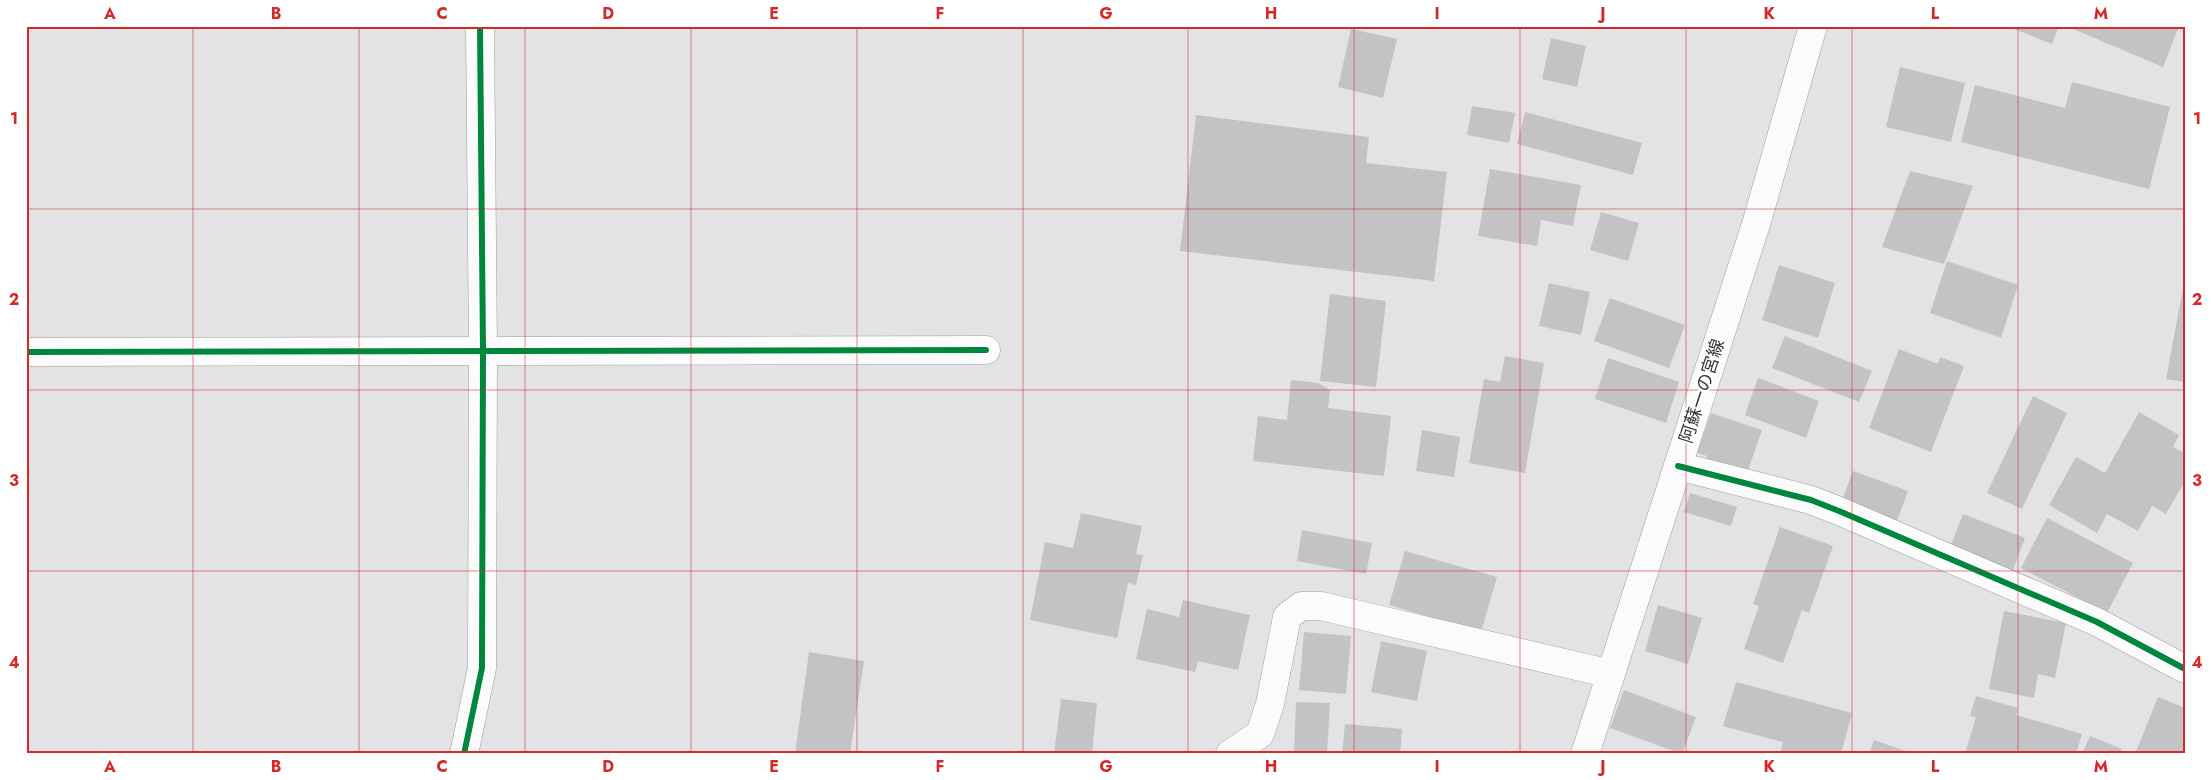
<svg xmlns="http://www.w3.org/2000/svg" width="2211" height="780" viewBox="0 0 2211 780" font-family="Jost,'Noto Sans JP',sans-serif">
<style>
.building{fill:#c3c3c5}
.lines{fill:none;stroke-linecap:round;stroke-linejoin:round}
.street-casing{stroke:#9e9ea0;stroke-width:29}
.secondary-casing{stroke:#9e9ea0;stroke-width:29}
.street{stroke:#fbfbfb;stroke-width:28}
.secondary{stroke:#fbfbfb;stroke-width:28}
.cycleway-casing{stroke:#fff;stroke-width:9}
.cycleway{stroke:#00873e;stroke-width:6}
.grid{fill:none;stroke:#d62828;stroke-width:1;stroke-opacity:0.55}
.labels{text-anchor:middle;stroke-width:4.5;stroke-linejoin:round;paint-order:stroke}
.street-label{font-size:18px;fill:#373638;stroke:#fff}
.neatline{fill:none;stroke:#d62828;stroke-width:2}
.grid-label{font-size:16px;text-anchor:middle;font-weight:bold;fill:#d62828}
</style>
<rect width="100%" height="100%" fill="#e3e2e5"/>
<!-- building -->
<g class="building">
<polygon points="2007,26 2059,26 2052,44"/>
<polygon points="2066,26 2179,26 2163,67"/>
<polygon points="1351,29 1397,39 1383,98 1338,87"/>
<polygon points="1551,38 1586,46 1577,87 1542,79"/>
<polygon points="1900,67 1965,83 1951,142 1886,127"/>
<polygon points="2072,82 2170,107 2149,189 1961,142 1975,85 2065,108"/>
<polygon points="1472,106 1515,113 1509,143 1467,135"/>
<polygon points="1525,112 1642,143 1633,175 1517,144"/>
<polygon points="1196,115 1369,137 1366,163 1447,172 1434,281 1180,251"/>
<polygon points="1490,169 1581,185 1573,226 1541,220 1537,246 1478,236"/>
<polygon points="1910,171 1973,186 1944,264 1882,247"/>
<polygon points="1601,212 1639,223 1628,261 1590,250"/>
<polygon points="1947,261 2018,285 2001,338 1930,313"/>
<polygon points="1779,265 1835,283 1818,338 1762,320"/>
<polygon points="1549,283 1590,292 1581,335 1539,326"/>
<polygon points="2184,283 2185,283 2185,382 2166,379"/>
<polygon points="1330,294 1386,301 1376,387 1320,381"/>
<polygon points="1610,298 1685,325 1669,368 1594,341"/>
<polygon points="1785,336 1872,371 1859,402 1772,368"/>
<polygon points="1899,349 1938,364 1940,357 1964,366 1931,452 1869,428"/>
<polygon points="1505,356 1544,363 1525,473 1469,463 1484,379 1500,382"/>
<polygon points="1608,358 1679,382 1666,423 1595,399"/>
<polygon points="1758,378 1819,401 1806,438 1745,415"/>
<polygon points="1291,380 1318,383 1330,390 1328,408 1391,416 1384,476 1253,461 1258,416 1287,420"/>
<polygon points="2033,396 2067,413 2022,509 1987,493"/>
<polygon points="2139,412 2179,435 2173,447 2185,453 2185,481 2166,514 2152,506 2138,531 2107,514 2097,533 2049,505 2076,457 2105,473"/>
<polygon points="1711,413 1762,430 1746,476 1705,461 1707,456 1697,453"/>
<polygon points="1422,430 1460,437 1454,477 1416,471"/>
<polygon points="1853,471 1908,491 1895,526 1840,505"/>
<polygon points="1690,493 1737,507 1731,526 1684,512"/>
<polygon points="1081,513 1142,526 1136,554 1143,555 1136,585 1128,583 1117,638 1030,620 1045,542 1073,548"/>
<polygon points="1963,514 2025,538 2013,570 1951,545"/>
<polygon points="2047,518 2133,563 2107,613 2021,568"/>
<polygon points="1780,527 1833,546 1809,613 1802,610 1783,663 1744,649 1759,606 1753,604"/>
<polygon points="1302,530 1372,543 1366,574 1297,561"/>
<polygon points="1405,551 1497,577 1481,632 1389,605"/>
<polygon points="1183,600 1250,615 1238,670 1198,661 1195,672 1136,659 1147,609 1179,617"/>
<polygon points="1658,605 1702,618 1688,664 1645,651"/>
<polygon points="2004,611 2066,623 2055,678 2038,674 2034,698 1989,689"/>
<polygon points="1304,632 1351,636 1346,694 1299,690"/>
<polygon points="1381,641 1427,651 1417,701 1371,692"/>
<polygon points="809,652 864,661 850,754 795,754"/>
<polygon points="1736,682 1852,713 1841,754 1780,754 1783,742 1723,726"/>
<polygon points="1624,690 1696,717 1682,754 1610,728"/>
<polygon points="1976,696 2018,708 2016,715 2082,734 2076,754 1965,754 1976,717 1970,716"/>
<polygon points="2158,697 2185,708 2185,748 2183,754 2135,754"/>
<polygon points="1061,699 1097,703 1092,754 1054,754"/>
<polygon points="1296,702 1330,703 1327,754 1294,754"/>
<polygon points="1345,724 1402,729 1400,754 1342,754"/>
<polygon points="2090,736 2122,749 2120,754 2082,754"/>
<polygon points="1874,740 1911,753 1911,754 1869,754"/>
</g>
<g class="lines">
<!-- street casing -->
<g class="street-casing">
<g id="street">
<polyline points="26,352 986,350"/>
<polyline points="1678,466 1811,500 1839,511 2097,622 2185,669"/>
<polyline points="464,754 482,668 483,351 480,26"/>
<polyline points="1230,754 1260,734 1270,704 1287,617 1301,606 1321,606 1611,674"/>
</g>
</g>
<!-- secondary casing -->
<g class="secondary-casing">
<polyline id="secondary" points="1585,754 1757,221 1813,26"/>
</g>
<!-- street -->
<use href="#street" class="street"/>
<!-- secondary -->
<use href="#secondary" class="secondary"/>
<!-- cycleway casing -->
<g class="cycleway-casing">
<g id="cycleway">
<polyline points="26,352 986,350"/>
<polyline points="1678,466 1811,500 1839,511 2097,622 2185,669"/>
<polyline points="464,754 482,668 483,351 480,26"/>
</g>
</g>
<!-- cycleway -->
<use href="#cycleway" class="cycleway"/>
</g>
<!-- grid -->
<path class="grid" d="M193,26V754M359,26V754M525,26V754M691,26V754M857,26V754M1023,26V754M1188,26V754M1354,26V754M1520,26V754M1686,26V754M1852,26V754M2018,26V754M26,209H2185M26,390H2185M26,571H2185"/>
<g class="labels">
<!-- street labels -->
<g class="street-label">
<text transform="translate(1702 391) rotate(-72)" y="6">阿蘇一の宮線</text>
</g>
</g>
<!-- border -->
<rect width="2211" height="780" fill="none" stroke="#ffffff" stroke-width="55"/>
<rect x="28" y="28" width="2156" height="724" class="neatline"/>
<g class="grid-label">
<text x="110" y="19">A</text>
<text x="276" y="19">B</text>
<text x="442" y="19">C</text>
<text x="608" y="19">D</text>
<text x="774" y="19">E</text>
<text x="940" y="19">F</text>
<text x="1106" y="19">G</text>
<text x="1271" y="19">H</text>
<text x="1437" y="19">I</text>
<text x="1603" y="19">J</text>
<text x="1769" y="19">K</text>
<text x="1935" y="19">L</text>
<text x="2101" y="19">M</text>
<text x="14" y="124">1</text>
<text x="2197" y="124">1</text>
<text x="14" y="305">2</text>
<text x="2197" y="305">2</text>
<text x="14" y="486">3</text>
<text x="2197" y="486">3</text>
<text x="14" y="668">4</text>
<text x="2197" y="668">4</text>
<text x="110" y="772">A</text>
<text x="276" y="772">B</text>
<text x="442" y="772">C</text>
<text x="608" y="772">D</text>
<text x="774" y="772">E</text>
<text x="940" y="772">F</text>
<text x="1106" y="772">G</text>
<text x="1271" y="772">H</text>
<text x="1437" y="772">I</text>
<text x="1603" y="772">J</text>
<text x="1769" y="772">K</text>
<text x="1935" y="772">L</text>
<text x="2101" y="772">M</text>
</g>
</svg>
